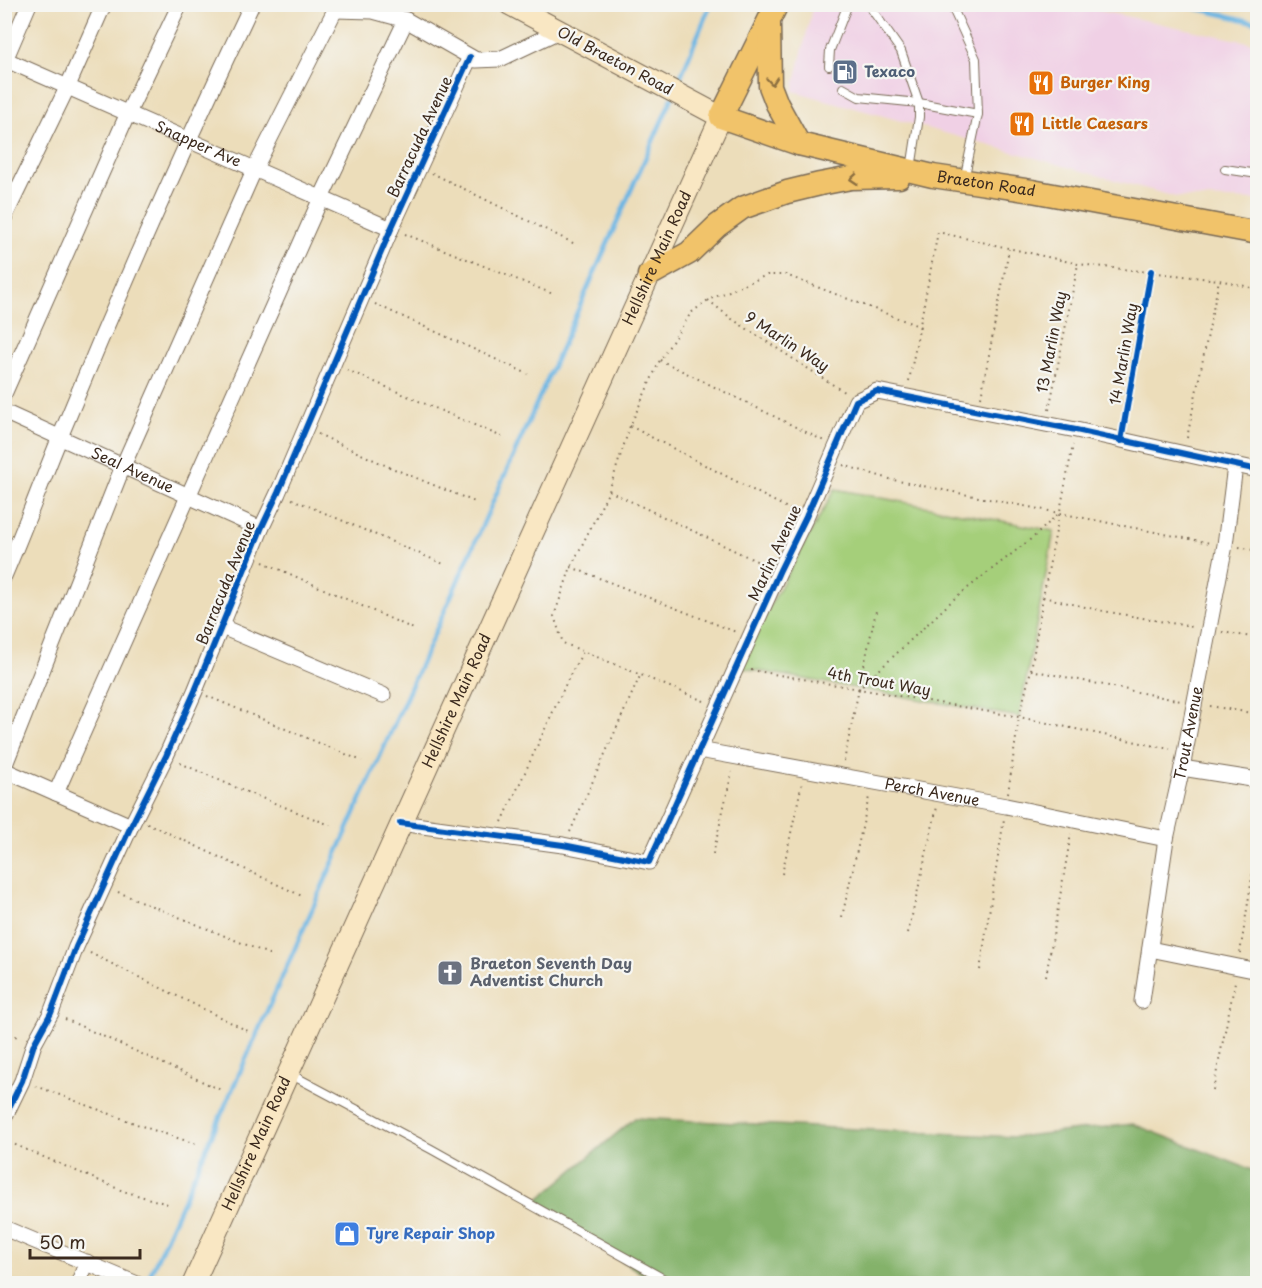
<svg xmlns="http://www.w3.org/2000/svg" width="1262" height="1288" viewBox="0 0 1262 1288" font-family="'Playpen Sans',sans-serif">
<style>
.built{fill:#f0d0e5}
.green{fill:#a5cf7a;stroke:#707c4c;stroke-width:1.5}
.forest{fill:#84b26a;stroke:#606e44;stroke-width:1.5}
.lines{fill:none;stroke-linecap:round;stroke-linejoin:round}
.stream{stroke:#6bb5e3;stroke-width:4.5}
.lane-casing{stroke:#796955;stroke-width:10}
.street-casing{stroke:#796955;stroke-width:17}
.secondary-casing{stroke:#796955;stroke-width:23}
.primary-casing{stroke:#796955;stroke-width:25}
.path{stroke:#796955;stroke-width:2;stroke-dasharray:1.5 4.5;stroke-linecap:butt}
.lane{stroke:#fff;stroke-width:8}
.street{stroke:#fff;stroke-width:15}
.secondary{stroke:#f9e7c3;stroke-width:21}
.primary{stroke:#f1c36a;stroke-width:22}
.cycleway-casing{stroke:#f6f6f2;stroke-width:10}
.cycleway{stroke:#0057b8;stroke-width:6}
.oneway{stroke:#8d6f40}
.labels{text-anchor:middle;stroke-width:4.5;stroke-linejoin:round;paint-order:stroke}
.street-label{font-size:15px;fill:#3b2a1e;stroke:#f6f6f2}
.service-label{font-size:15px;font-weight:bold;fill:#4e5e75;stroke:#f6f6f2;text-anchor:start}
.food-label{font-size:15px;font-weight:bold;fill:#c56008;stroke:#f6f6f2;text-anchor:start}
.worship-label{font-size:15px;font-weight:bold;fill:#5b616d;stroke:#f6f6f2;text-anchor:start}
.shop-label{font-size:15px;font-weight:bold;fill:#366cbe;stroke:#f6f6f2;text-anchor:start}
</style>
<rect width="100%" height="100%" fill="#f6f6f2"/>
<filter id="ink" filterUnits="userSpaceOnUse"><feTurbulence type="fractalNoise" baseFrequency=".0167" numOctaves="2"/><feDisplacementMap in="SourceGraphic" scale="12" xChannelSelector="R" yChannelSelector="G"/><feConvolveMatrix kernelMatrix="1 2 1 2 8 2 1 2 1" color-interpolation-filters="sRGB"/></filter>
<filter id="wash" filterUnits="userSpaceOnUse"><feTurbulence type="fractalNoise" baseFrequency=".008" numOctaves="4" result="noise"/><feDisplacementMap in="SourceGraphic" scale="24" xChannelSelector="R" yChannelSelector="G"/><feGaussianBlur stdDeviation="1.35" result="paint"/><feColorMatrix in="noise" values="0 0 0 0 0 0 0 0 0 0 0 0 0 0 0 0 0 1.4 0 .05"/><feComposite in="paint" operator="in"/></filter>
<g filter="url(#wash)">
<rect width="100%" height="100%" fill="#ecddba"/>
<!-- built -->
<polygon class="built" points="813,5 1073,5 1257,44 1257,200 1176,197 793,91"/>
<!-- green -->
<polygon class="green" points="835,489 1054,531 1019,717 736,667"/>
<!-- forest -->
<polygon class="forest" points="635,1118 1015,1137 1133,1124 1257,1172 1257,1283 656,1283 534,1203"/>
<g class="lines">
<!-- stream -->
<g class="stream">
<polyline points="1178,4 1258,23"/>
<polyline points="676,88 709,8 708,4"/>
<polyline points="146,1284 672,98"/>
</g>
</g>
</g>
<g filter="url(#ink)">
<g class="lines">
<!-- lane casing -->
<g class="lane-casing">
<g id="lane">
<polyline points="868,4 901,51 919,103 919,117 911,169"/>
<polyline points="947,4 954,11 976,59 978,114 964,180"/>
<polyline points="829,66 830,50 848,4"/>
<polyline points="843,88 859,97 919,103 978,114"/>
<polyline points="1225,169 1258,174"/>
<polyline points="290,1074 431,1149 673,1284"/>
</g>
</g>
<!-- street casing -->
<g class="street-casing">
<g id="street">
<polyline points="335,4 335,10 373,11 406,20 476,60 500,59 559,31"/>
<path id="s1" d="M4,59L391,229"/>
<polyline points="5,60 29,4"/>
<polyline points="4,218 67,88 104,4"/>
<polyline points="4,394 128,113 180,4"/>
<path id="s2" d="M4,412L261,529"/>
<path d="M4,576C24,530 41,483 60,437C120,291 184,147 252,4"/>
<polyline points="222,627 383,695"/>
<path id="s3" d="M699,750L1006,806L1166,839"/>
<polyline points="4,767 123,466 255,168 335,10"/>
<polyline points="1182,768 1258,780"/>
<polyline points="4,770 131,826"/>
<polyline points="56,793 321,198 406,20"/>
<polyline points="400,823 563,845 649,862 779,572 806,517 856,401 877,391 1076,430 1258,470"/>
<polyline points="1150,949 1258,971"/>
<path id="s4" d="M1142,1001L1166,839L1182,768L1225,545L1235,466"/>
<polyline points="4,1118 22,1081 34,1044 51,1013 76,947 131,826 166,756 195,691 261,529 278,493 391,229 470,57"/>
<polyline points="4,1228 137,1284"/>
<polyline points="78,1284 87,1262"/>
</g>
</g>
<!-- secondary casing -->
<g class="secondary-casing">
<g id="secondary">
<path id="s5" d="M193,1284L721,117L509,4"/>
</g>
</g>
<!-- primary casing -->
<g class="primary-casing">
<g id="primary">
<path id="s6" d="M777,4L721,117L799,144L933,176L1032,191L1258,233"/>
<polyline points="769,24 770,86 777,104 799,144"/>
<polyline points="649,275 689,253 717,226 742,208 787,192 820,184 851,178 899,177"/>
</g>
</g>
<!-- path -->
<g class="path">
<polyline points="432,173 577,245"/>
<polyline points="405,234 553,294"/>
<polyline points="708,300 732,319 844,392"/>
<polyline points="375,304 528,374"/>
<polyline points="660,360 824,441"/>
<polyline points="347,370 502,437"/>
<polyline points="909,381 938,232 1078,264 1219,280 1258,289"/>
<polyline points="981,397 1009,249"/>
<polyline points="1049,410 1078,264"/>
<polyline points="630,426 793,511"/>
<polyline points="318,434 387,466 475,502"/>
<polyline points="1187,438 1219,280"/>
<polyline points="1254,455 1258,439"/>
<polyline points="843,465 893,480 1210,543"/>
<polyline points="609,491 767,566"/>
<polyline points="292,499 446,565"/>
<polyline points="1239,547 1258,551"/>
<polyline points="263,562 416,630"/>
<polyline points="571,567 736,632"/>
<polyline points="1043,597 1098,610 1193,627"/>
<polyline points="1222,632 1258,638"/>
<polyline points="751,670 1019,717 1170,749"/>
<polyline points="1031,670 1181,701"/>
<polyline points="859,689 876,611"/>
<polyline points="207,696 362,761"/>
<polyline points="704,701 563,643 554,616 571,567 609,491 630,426 660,360 691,313 708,300 767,275 786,275 921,327"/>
<polyline points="1210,706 1258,714"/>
<polyline points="844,761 859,689 955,598 1036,535 1058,514"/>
<polyline points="180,763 244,791 335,827"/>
<polyline points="1008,793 1019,717 1031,670 1043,597 1073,445"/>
<polyline points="502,822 570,675 583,652"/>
<polyline points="147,823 304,897"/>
<polyline points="570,832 640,676"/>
<polyline points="713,854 732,772"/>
<polyline points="782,874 802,783"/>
<polyline points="118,892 271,955"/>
<polyline points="842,917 869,797"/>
<polyline points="908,933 937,807"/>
<polyline points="90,953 248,1031"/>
<polyline points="1240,953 1258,840"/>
<polyline points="980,970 1004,819"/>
<polyline points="1046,976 1071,834"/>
<polyline points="65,1019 221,1090"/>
<polyline points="4,1032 21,1038"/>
<polyline points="36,1086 150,1129 196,1144"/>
<polyline points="1213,1090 1235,982"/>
<polyline points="4,1140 123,1191 171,1205"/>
<polyline points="4,1264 11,1248"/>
</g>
<!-- lane -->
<use href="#lane" class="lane"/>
<!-- street -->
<use href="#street" class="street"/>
<!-- secondary -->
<use href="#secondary" class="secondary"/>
<!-- primary -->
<use href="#primary" class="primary"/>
<!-- cycleway casing -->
<g class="cycleway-casing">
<g id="cycleway">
<polyline points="1121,441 1151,271"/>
<polyline points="400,823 563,845 649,862 779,572 806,517 856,401 877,391 1076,430 1258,470"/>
<polyline points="4,1118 22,1081 34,1044 51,1013 76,947 131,826 166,756 195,691 261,529 278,493 391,229 470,57"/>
</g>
</g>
<!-- cycleway -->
<use href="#cycleway" class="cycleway"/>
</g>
<!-- one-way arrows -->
<defs><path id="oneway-chevron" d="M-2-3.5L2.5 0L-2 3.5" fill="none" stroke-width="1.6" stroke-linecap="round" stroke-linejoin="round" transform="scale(1.5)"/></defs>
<g class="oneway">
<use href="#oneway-chevron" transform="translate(772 81) rotate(85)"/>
<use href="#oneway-chevron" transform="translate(854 179) rotate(175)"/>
</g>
</g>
<!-- icons -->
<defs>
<g id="fuel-square" transform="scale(1.35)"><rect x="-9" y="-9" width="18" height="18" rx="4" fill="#5c6f8a" stroke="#f6f6f2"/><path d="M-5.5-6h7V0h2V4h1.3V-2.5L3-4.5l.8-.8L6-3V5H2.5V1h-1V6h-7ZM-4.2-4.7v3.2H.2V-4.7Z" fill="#fff"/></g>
<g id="restaurant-square" transform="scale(1.35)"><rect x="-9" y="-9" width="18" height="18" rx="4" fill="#e8710a" stroke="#f6f6f2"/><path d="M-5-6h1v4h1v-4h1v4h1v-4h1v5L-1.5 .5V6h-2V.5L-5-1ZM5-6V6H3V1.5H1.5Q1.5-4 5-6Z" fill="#fff"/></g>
<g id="church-square" transform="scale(1.35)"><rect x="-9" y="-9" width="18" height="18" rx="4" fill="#6b7280" stroke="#f6f6f2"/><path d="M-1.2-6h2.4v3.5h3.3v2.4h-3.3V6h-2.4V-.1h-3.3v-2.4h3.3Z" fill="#fff"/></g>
<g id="shop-square" transform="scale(1.35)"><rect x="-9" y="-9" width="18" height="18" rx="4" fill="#3f7fe0" stroke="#f6f6f2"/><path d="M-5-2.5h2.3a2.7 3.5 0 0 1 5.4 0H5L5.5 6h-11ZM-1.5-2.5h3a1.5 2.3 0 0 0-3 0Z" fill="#fff"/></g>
</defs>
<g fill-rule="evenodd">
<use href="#fuel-square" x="845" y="72"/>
<use href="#restaurant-square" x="1041" y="83"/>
<use href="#restaurant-square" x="1022" y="124"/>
<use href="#church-square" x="450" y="973"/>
<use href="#shop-square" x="347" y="1234"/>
</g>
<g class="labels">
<!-- street labels -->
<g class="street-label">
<text transform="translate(615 61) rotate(28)" y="5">Old Braeton Road</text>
<text transform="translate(420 137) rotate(-65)" y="5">Barracuda Avenue</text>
<text dy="5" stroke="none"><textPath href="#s1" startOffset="212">Snapper Ave</textPath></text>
<text dy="5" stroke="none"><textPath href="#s6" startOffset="400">Braeton Road</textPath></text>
<text dy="5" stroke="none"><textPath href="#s5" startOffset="1126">Hellshire Main Road</textPath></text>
<text transform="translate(787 342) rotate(33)" y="5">9 Marlin Way</text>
<text transform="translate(1052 342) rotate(-79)" y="5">13 Marlin Way</text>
<text transform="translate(1124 354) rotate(-80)" y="5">14 Marlin Way</text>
<text dy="5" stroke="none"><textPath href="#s2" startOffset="141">Seal Avenue</textPath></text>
<text transform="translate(775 553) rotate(-65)" y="5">Marlin Avenue</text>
<text transform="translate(226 583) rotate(-68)" y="5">Barracuda Avenue</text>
<text transform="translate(879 682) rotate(10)" y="5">4th Trout Way</text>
<text dy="5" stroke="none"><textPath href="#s5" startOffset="640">Hellshire Main Road</textPath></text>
<text dy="5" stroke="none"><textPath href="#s4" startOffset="272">Trout Avenue</textPath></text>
<text dy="5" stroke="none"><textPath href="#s3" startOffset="237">Perch Avenue</textPath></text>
<text dy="5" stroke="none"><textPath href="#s5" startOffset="154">Hellshire Main Road</textPath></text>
</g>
<!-- service labels -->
<g class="service-label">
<text x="864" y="77">Texaco</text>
</g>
<!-- food labels -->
<g class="food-label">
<text x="1060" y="88">Burger King</text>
<text x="1042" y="129">Little Caesars</text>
</g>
<!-- worship labels -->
<g class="worship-label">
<text x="470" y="969">Braeton Seventh Day<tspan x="470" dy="17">Adventist Church</tspan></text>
</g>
<!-- shop labels -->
<g class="shop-label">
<text x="366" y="1239">Tyre Repair Shop</text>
</g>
</g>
<!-- margin -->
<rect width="1262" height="1288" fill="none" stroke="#f6f6f2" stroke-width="24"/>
<!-- scale -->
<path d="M30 1249v9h110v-9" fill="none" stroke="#3b2a1e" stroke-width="3"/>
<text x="39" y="1249" font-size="18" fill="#3b2a1e" stroke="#f6f6f2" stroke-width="4.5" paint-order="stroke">50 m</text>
</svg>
